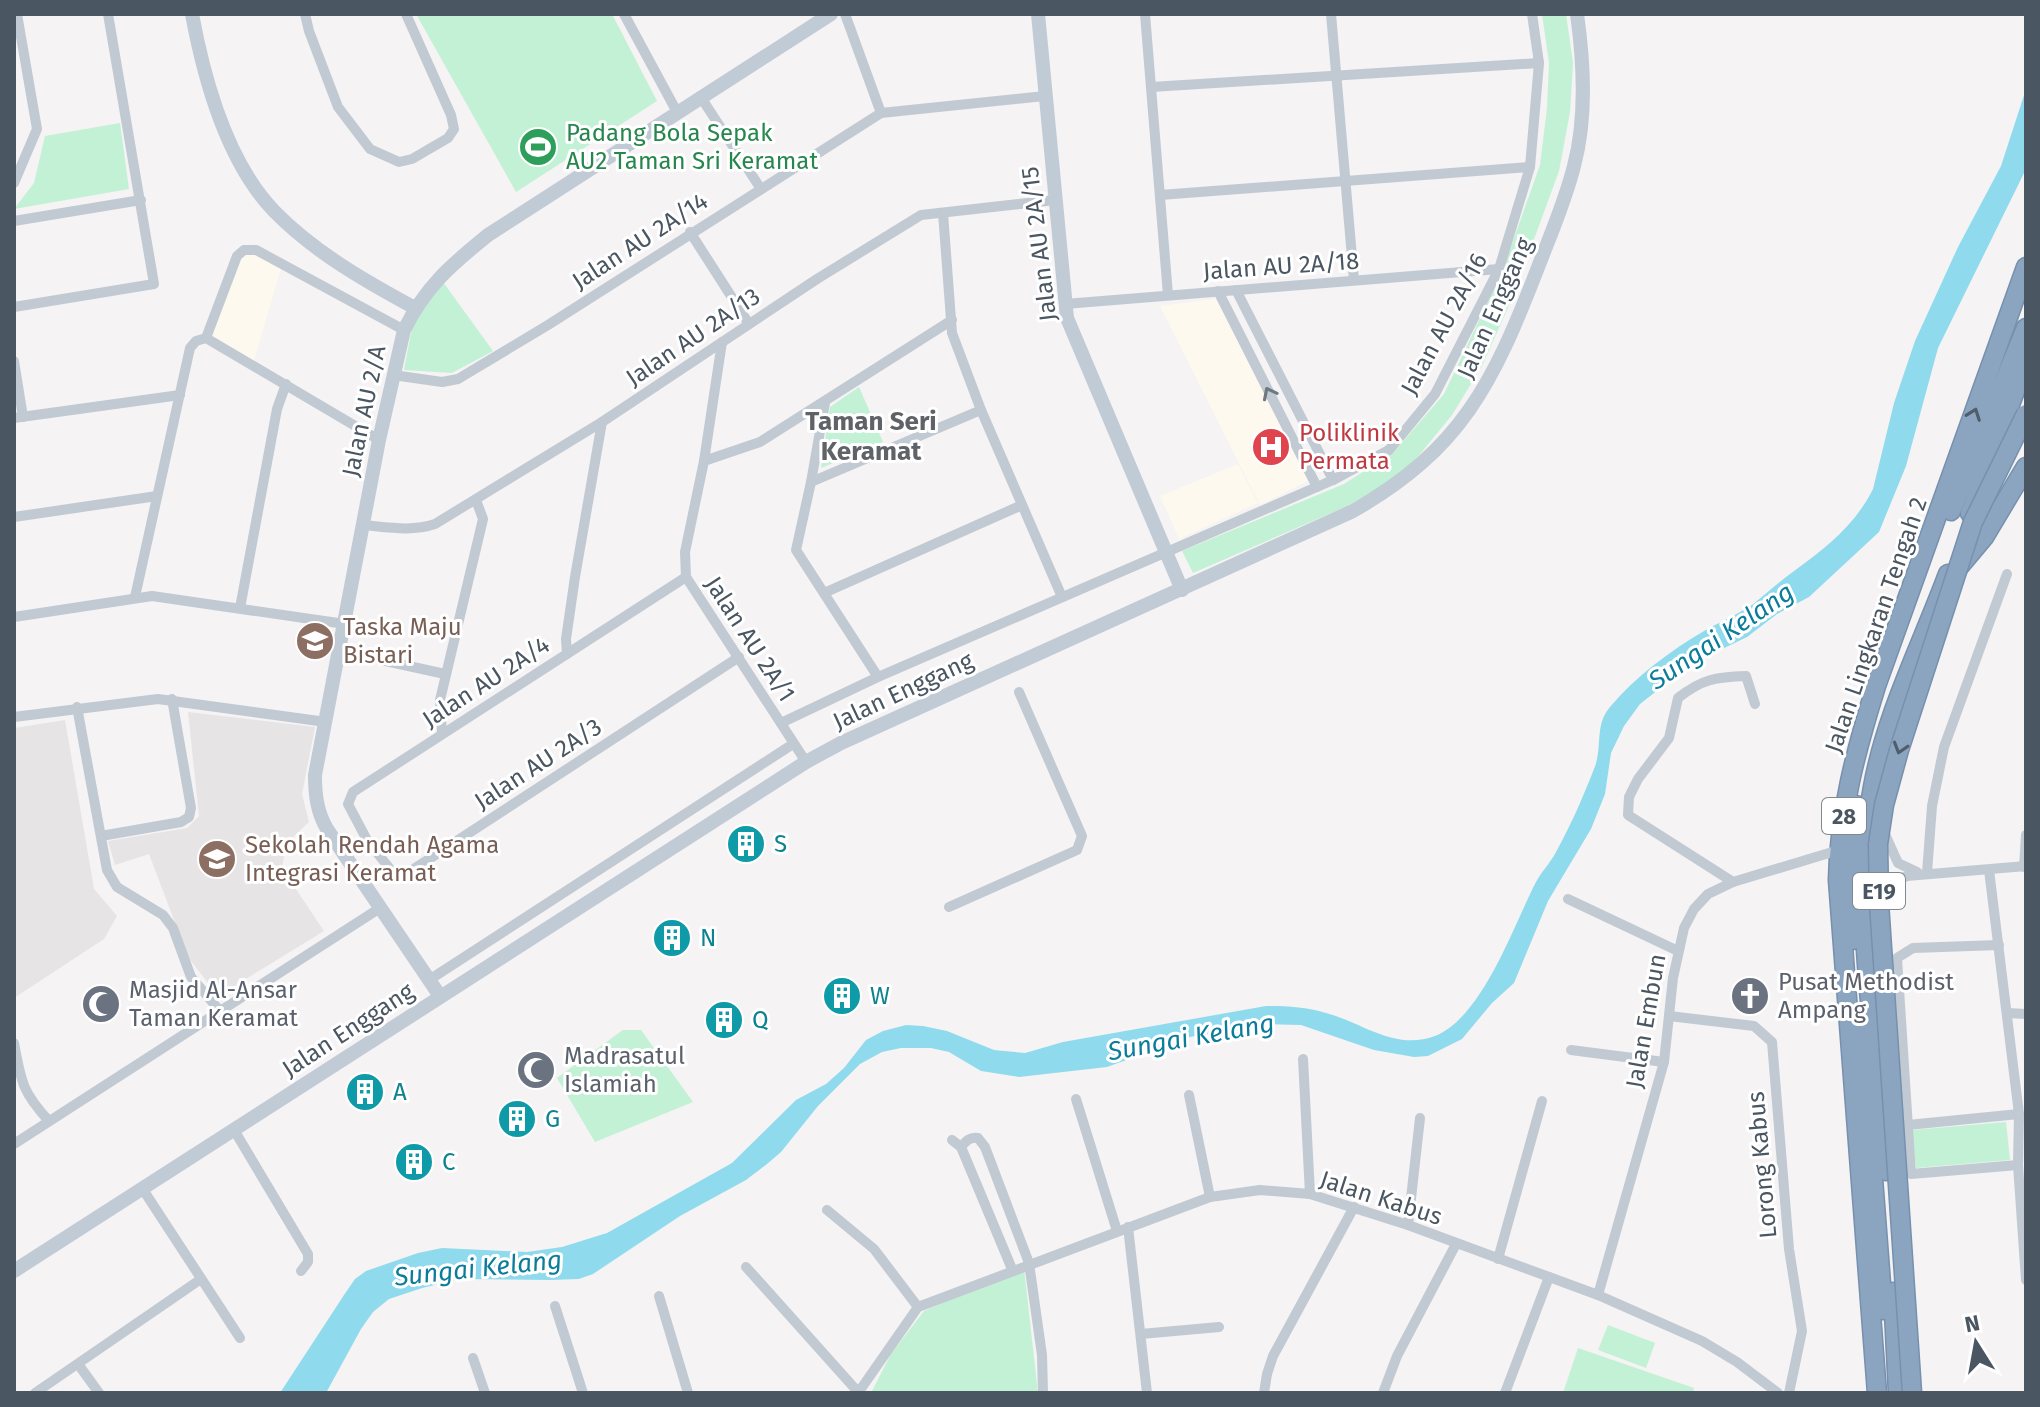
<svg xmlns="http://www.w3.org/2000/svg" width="2040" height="1407" viewBox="0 0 2040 1407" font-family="'Fira Sans',sans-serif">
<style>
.commercial{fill:#fdf9ef}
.education{fill:#e6e4e5}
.green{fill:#c3f1d5}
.water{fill:#90daee}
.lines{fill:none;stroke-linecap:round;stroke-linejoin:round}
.highway-casing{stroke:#7690ad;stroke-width:21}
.street{stroke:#c1cad2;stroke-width:10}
.secondary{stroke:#c1cbd6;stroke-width:14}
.highway{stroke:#8ba5c1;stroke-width:18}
.highway-bridge-casing{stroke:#7690ad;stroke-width:21;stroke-linecap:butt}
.highway-bridge{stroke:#8ba5c1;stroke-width:18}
.oneway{stroke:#6e7983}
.oneway2{stroke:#505e6b}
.labels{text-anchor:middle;stroke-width:6;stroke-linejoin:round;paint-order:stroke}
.shield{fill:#fff;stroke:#808990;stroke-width:2}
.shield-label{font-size:22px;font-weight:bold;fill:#4a5661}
.leisure-label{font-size:24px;fill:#27864d;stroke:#fff;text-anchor:start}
.street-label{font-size:24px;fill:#4a5661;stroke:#fff}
.health-label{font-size:24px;fill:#be3a42;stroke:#fff;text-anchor:start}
.education-label{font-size:24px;fill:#785e54;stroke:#fff;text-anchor:start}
.culture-label{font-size:24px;fill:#0d838f;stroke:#fff;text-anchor:start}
.worship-label{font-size:24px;fill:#5b616d;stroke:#fff;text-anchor:start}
.neighbourhood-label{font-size:26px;font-weight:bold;fill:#5f6368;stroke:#fff}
.water-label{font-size:26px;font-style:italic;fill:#0c7c9b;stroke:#fff}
</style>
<rect width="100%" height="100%" fill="#f5f3f3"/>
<!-- commercial -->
<g class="commercial">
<polygon points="253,254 281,268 254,361 211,336 240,259 245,255"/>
<polygon points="1216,299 1308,481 1260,505 1160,306"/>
<polygon points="1238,464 1258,503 1179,539 1160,496"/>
</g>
<!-- education -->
<g class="education">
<polygon points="188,712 315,727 302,794 309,822 286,844 282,868 324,931 218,996 188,957 149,854 115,865 108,841 187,828 199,816"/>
<polygon points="65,720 94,889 117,916 104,939 14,998 14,728"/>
</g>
<!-- green -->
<g class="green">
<polygon points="416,14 612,14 657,101 516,192"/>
<polygon points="1542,14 1566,14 1573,63 1570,112 1559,171 1514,294 1482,366 1452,415 1412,464 1380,488 1345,507 1193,573 1182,551 1344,484 1394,452 1444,394 1502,272 1540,165 1547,108 1549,63"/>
<polygon points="120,123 129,189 14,209 34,183 45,136"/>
<polygon points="443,282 493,351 452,373 404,370 413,322"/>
<polygon points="859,387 883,442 821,468 830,407"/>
<polygon points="623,1030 641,1030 693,1102 595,1142 557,1078"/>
<polygon points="2006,1122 2010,1160 1916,1168 1912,1130"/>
<polygon points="1024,1268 1038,1393 871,1393 891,1354 924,1311"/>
<polygon points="1608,1325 1655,1343 1646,1368 1598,1350"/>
<polygon points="1578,1348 1694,1388 1693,1393 1563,1393"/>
</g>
<!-- water -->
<path class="water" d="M2026,89V169L1938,348L1906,466L1879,532L1809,597L1777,614L1747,637L1691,664L1640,704L1624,726L1611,753L1605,794L1591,829L1548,901L1514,983L1492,1003L1462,1039L1428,1056L1414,1057L1374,1050L1301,1025L1258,1024L1190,1037L1107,1067L1019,1077L981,1071L949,1052L931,1048H901L882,1052L860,1064L818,1106L781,1152L767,1164L746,1180L680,1216L593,1274L579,1279L550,1280L460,1279L422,1288L389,1299L373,1312L361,1329L326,1393H280L344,1295L355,1279L366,1271L418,1253L442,1248L527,1252L562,1247L607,1233L732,1163L796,1100L826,1084L844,1068L866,1040L883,1031L906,1025L923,1026L947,1031L994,1050L1025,1053L1063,1042L1266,1006C1287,1006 1306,1007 1326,1013C1363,1023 1395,1051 1435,1036C1483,1017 1514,924 1536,882C1542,871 1551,862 1556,852C1571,825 1583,797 1594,769C1603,748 1594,725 1610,707C1635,677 1670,651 1704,631C1720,622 1736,615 1752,605C1766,594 1780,581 1794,571C1827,547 1855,525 1873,489L1894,403L1915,341L1958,247L2001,166Z"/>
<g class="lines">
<!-- highway casing -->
<g class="highway-casing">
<g id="highway">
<polyline points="1951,511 2026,328"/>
<polyline points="1970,513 2025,364"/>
<polyline points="1958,568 1984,537 2026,467"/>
<polyline points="1853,940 1853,858 1856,805"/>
<polyline points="1862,1033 1883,1310"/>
<path d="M1886,1171C1878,1048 1850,908 1873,787C1886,714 1922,644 1948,574"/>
<polyline points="1893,1292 1898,1393"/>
<path d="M1877,1393L1838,880C1839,813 1856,750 1876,686L2026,267"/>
</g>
</g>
<!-- street -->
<g class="street">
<polyline points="305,14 309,31 338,107 370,149 399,162 412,159 448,138 454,129 451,115 406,14"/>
<polyline points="624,14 677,112"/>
<polyline points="845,14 881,113"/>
<polyline points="1145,14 1168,295"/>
<polyline points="1331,14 1354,280"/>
<polyline points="1151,87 1539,63"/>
<polyline points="700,96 761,189"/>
<polyline points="14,183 37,129 17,14"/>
<polyline points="1160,195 1530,167"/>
<polyline points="943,213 952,333 981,410 1062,597"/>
<polyline points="14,221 141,200"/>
<polyline points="690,232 749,324"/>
<polyline points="1236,290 1333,480"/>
<polyline points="1218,291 1317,487"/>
<polyline points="1065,304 1499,269"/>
<polyline points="14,307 154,284 108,14"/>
<polyline points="206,338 379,440"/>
<polyline points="722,342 704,461 685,552 686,577 806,762"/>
<polyline points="14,361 23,417"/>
<polyline points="393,375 442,382 458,379 548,325 881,113 1045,96"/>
<polyline points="825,403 811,482 796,550 878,677"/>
<polyline points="14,418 180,395"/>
<polyline points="704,461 760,442 952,320"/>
<polyline points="811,482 981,410"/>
<polyline points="14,517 157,496"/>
<path d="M362,525C386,527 412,532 435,524L602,422L817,279L921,215L1055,200"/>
<polyline points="686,577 353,792 348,804 367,840 394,874 403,876 739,657"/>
<polyline points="824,593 1022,505"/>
<polyline points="135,597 190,348 196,341 206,338 237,256 244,250 256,250 404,330"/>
<polyline points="240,608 277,409 286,384"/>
<polyline points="14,617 152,596 345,624"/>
<polyline points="340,651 445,674"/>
<polyline points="567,654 566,639 575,577 602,422"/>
<polyline points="77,707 107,870 117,887 163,915 173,928 191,977 220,1011"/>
<polyline points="14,717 158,699 326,722"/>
<polyline points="781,723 878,677 1333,480 1389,450 1435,394 1499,269 1530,167 1539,63 1532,14"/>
<polyline points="442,733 440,700 483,519 476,500"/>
<polyline points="1884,832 1898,863 1917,872"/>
<polyline points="101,836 181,822 189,817 191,808 172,699"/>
<polyline points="2024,867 2026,835"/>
<polyline points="1989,870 2019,1114 2018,1165 2026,1280"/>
<polyline points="1927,873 1932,806 1944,747 2007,574"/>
<path d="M1733,882L1628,815L1629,797L1638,779L1669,738L1678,698C1702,679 1716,677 1746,676L1755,704"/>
<polyline points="1568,899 1678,951"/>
<polyline points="1882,899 1895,882 1907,876 2026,866"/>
<polyline points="949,907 1077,850 1082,836 1019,692"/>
<polyline points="1999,945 1913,948 1897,958 1911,1174 2018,1165"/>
<polyline points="429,980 793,744"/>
<polyline points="2007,1013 2026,1014"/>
<polyline points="1669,1016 1754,1026 1772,1042 1789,1249 1802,1331 1789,1393"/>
<path d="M14,1043C21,1081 22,1092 49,1121"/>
<polyline points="1571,1050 1664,1062"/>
<polyline points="1303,1059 1310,1194"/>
<polyline points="1189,1095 1210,1197"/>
<polyline points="1076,1099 1117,1231"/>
<polyline points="1908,1125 2019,1114"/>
<polyline points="234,1130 308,1254 308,1262 301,1271"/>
<polyline points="952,1140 961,1147 1012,1269"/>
<polyline points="14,1144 380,908"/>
<path d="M961,1147C966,1141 969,1137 978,1138L985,1147L1029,1263L1042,1355L1043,1393"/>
<polyline points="142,1188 240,1338"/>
<polyline points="827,1210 874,1249 918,1307"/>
<polyline points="1408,1225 1420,1118"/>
<polyline points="1128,1227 1147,1393"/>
<polyline points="1498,1259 1542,1101"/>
<polyline points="746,1267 858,1392"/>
<polyline points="1598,1295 1664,1062 1673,978 1684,928 1694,909 1708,894 1733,882 1839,850"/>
<polyline points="659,1296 688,1393"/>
<polyline points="555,1306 583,1393"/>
<polyline points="1141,1334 1219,1327"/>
<polyline points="473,1358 485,1393"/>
<polyline points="78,1364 99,1393"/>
<polyline points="35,1393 201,1279"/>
<polyline points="858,1393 918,1307 1210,1197 1260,1190 1310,1194 1408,1225 1598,1295 1702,1341 1737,1362 1778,1393"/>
<polyline points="1264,1393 1267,1374 1273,1356 1354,1207"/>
<polyline points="1383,1393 1397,1356 1456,1244"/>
<polyline points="1505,1393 1549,1277"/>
</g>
<!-- secondary -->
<g class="secondary">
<path d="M192,14C204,79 227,162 274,211C314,252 365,281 415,308"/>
<polyline points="1038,14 1067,318 1182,590"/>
<path d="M440,996L327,829C317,812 315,795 315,775L379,440L404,330C426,286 451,265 488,235L831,14"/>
<path d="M14,1271L806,762L841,743L1353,511C1462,449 1493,383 1537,270C1550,236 1565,202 1574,166C1587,117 1584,64 1577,14"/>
</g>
<!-- highway -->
<use href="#highway" class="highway"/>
<!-- highway-bridge casing -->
<g class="highway-bridge-casing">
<polyline id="highway-bridge" points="1912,1393 1879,903 1878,844 1884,805 1899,750 1973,522 2026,414"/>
</g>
<!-- highway-bridge -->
<use href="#highway-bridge" class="highway-bridge"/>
</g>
<!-- one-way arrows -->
<defs><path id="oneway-chevron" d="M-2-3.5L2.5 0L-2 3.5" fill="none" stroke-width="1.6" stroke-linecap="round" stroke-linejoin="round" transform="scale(2)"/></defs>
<use class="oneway" href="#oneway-chevron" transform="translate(1269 393) rotate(-117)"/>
<g class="oneway2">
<use href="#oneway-chevron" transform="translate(1974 414) rotate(-70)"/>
<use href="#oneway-chevron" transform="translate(1900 748) rotate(107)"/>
</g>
<!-- icons -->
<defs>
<g id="stadium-disc" transform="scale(2)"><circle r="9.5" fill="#2e9e5b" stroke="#fff"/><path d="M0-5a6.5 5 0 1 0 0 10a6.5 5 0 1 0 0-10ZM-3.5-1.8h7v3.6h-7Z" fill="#fff"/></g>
<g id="hospital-disc" transform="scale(2)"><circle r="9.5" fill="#e0444e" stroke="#fff"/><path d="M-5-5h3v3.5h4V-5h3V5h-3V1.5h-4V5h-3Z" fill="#fff"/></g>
<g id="school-disc" transform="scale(2)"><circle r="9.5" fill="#8d6e63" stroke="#fff"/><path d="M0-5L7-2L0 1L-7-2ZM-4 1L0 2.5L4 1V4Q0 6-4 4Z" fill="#fff"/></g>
<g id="building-disc" transform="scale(2)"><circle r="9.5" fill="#0f9aa8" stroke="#fff"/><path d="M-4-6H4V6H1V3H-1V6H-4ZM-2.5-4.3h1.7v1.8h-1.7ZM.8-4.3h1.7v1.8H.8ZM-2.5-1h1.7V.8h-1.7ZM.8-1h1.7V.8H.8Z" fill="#fff"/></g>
<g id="church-disc" transform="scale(2)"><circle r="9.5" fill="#6b7280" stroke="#fff"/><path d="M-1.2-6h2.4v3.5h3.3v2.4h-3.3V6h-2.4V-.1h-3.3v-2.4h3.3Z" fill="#fff"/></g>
<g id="mosque-disc" transform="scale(2)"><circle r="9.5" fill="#6b7280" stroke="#fff"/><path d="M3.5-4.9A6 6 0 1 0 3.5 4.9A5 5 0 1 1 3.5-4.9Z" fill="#fff"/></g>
</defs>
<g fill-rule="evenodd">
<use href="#stadium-disc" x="538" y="147"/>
<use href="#hospital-disc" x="1271" y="447"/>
<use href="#school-disc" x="315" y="641"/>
<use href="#building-disc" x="746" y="844"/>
<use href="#school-disc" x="217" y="859"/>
<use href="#building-disc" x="672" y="938"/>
<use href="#building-disc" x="842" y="996"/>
<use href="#church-disc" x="1750" y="996"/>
<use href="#mosque-disc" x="101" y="1004"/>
<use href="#building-disc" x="724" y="1020"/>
<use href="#mosque-disc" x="536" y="1070"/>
<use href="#building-disc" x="365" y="1092"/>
<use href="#building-disc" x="517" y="1119"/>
<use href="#building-disc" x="414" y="1162"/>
</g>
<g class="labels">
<!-- shield labels -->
<g class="shield">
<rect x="1822" y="798" width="44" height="36" rx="6"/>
<rect x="1853" y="873" width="52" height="36" rx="6"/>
</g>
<g class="shield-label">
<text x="1844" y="824">28</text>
<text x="1879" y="899">E19</text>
</g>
<!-- leisure labels -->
<g class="leisure-label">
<text x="566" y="141">Padang Bola Sepak<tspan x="566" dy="28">AU2 Taman Sri Keramat</tspan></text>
</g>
<!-- street labels -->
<g class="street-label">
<text transform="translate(640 241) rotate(-33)" y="8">Jalan AU 2A/14</text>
<text transform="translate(1039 244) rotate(-97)" y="8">Jalan AU 2A/15</text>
<text transform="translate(1281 266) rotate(-4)" y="8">Jalan AU 2A/18</text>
<text transform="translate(1495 308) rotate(-66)" y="8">Jalan Enggang</text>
<text transform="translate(1444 324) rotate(-62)" y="8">Jalan AU 2A/16</text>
<text transform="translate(693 337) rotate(-34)" y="8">Jalan AU 2A/13</text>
<text transform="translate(364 411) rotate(-78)" y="8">Jalan AU 2/A</text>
<text transform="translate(1876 625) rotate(-71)" y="8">Jalan Lingkaran Tengah 2</text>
<text transform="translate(750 639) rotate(57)" y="8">Jalan AU 2A/1</text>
<text transform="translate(486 682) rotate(-33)" y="8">Jalan AU 2A/4</text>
<text transform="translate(903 691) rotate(-25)" y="8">Jalan Enggang</text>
<text transform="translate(538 764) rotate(-33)" y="8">Jalan AU 2A/3</text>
<text transform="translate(1646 1021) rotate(-80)" y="8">Jalan Embun</text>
<text transform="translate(348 1030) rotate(-33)" y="8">Jalan Enggang</text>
<text transform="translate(1762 1165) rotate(-95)" y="8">Lorong Kabus</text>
<text transform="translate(1381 1198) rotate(18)" y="8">Jalan Kabus</text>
</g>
<!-- health labels -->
<g class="health-label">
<text x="1299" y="441">Poliklinik<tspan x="1299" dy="28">Permata</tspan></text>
</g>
<!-- education labels -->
<g class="education-label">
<text x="343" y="635">Taska Maju<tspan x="343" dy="28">Bistari</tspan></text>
<text x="245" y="853">Sekolah Rendah Agama<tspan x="245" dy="28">Integrasi Keramat</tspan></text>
</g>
<!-- culture labels -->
<g class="culture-label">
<text x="774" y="852">S</text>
<text x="700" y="946">N</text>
<text x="870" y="1004">W</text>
<text x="752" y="1028">Q</text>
<text x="393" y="1100">A</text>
<text x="545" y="1127">G</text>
<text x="442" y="1170">C</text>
</g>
<!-- worship labels -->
<g class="worship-label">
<text x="1778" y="990">Pusat Methodist<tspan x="1778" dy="28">Ampang</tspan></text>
<text x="129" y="998">Masjid Al-Ansar<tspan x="129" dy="28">Taman Keramat</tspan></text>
<text x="564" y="1064">Madrasatul<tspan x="564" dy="28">Islamiah</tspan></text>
</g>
<!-- neighbourhood labels -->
<g class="neighbourhood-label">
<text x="871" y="430">Taman Seri<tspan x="871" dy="30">Keramat</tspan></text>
</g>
<!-- water labels -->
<g class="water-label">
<text transform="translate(1721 636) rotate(-34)" y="9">Sungai Kelang</text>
<text transform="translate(1191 1037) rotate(-10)" y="9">Sungai Kelang</text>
<text transform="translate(478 1268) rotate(-6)" y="9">Sungai Kelang</text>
</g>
</g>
<!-- border -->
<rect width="2040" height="1407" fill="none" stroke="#4a5661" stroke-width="32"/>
<!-- north arrow -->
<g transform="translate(1976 1343) rotate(349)" stroke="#ffffff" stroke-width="6" paint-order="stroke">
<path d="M0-6L14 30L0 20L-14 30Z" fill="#4a5661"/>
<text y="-12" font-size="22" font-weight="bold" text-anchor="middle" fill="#4a5661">N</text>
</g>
</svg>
